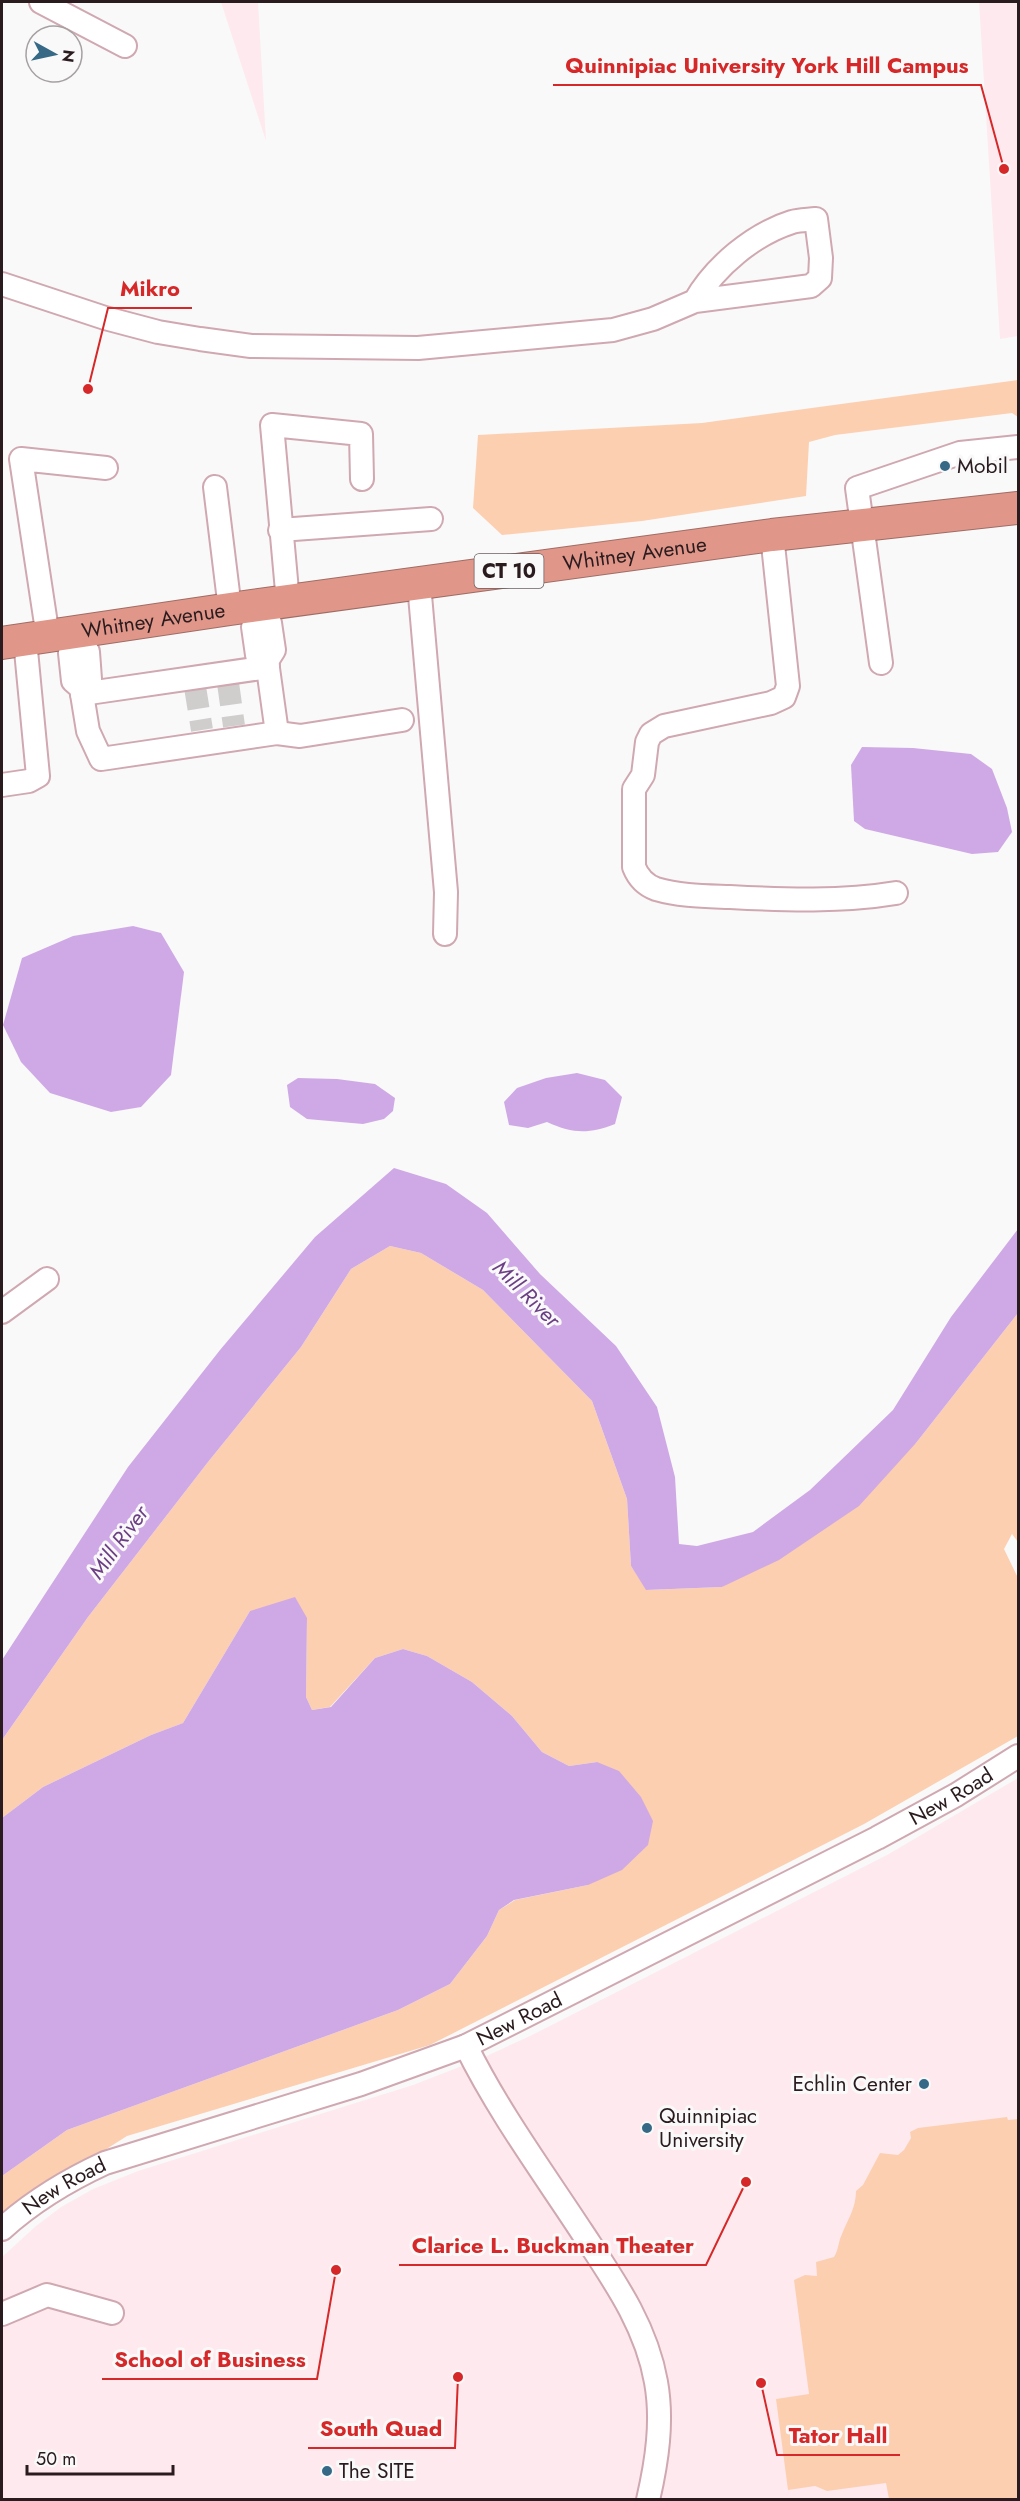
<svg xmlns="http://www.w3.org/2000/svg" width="1020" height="2501" viewBox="0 0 1020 2501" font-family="Jost,sans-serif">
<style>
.built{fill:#feeaee}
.green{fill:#fccfb1}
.water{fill:#cfa9e5}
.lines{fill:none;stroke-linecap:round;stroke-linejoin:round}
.minor-tunnel{stroke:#d0cdcd;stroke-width:22;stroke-dasharray:22 11;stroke-linecap:butt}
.minor-casing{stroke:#d0a8b1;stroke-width:26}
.highway-casing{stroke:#a06c64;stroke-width:34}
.minor{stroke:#fff;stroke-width:22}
.highway{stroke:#e0978a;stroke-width:32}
.poi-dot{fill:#356986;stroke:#f9f9f9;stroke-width:2}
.labels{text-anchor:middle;stroke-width:6;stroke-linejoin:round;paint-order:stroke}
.shield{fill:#f9f9f9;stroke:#685e60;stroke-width:1.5}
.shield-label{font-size:20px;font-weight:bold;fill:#2a1b1e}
.poi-label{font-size:21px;fill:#2a1b1e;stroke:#f9f9f9;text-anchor:start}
.street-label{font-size:21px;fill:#2a1b1e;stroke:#f9f9f9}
.water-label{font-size:22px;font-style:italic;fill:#6c3e85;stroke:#f9f9f9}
.leader{fill:none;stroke:#d62828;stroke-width:2}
.callout-dot{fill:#d62828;stroke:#f9f9f9;stroke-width:2}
.callout-label{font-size:22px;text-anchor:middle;font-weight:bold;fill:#d62828;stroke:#f9f9f9;stroke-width:6;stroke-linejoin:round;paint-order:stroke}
</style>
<rect width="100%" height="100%" fill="#f9f9f9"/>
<!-- built -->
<g class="built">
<polygon points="221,2 258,2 266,141"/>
<polygon points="979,2 1018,2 1018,336 1000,339"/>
<polygon points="1018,1778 1018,2499 2,2499 2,2257 36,2226 61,2207 93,2189 138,2171 413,2085 480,2059 530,2036 887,1855"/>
</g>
<!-- green -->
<g class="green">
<polygon points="1018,380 1018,417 1012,413 835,435 809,442 806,496 642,521 502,535 473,508 478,435 702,423"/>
<polygon points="390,1246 421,1253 483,1290 592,1401 627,1499 631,1566 647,1590 722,1587 916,1443 1018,1313 1018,1542 1012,1534 1004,1549 1018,1578 1018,1736 864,1824 430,2045 127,2136 2,2215 2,2176 67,2130 398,2010 450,1984 487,1936 499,1910 515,1900 588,1885 597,1762 569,1766 542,1752 512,1716 472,1682 427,1656 403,1649 375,1658 330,1707 312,1710 306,1697 307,1619 250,1611 183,1723 151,1735 43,1787 2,1818 2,1740 88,1617 208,1462 301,1347 351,1269"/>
<path d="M1007,2117L1008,2120L1018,2119V2499H889L886,2483L827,2491L815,2486L788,2490L776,2399L809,2394L794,2280L805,2275L817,2276L816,2262L834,2257C839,2249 838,2242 842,2234C848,2219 856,2208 856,2191L863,2185L880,2153L898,2155L904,2150L911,2138L910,2132L918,2128Z"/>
</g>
<!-- water -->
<g class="water">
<polygon points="862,747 913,748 971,754 992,769 1007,808 1012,832 998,852 972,854 865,829 854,821 851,765"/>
<polygon points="133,926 161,933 184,972 171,1075 141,1107 111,1112 50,1093 21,1062 3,1025 22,958 73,936"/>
<path d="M577,1073L605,1080L622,1097L615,1124C589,1134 573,1134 547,1122L528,1128L509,1125L504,1102L517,1088L546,1078Z"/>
<polygon points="298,1078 337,1079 375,1084 395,1098 393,1111 384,1119 363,1124 307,1119 290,1107 287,1085"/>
<polygon points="394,1168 446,1184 487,1213 540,1274 616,1346 657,1407 675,1477 679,1544 697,1546 753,1532 810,1490 893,1410 951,1317 1018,1229 1018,1313 916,1443 859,1506 779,1560 722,1587 646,1590 631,1566 627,1499 592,1401 483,1290 421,1253 390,1246 351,1269 301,1347 208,1462 88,1617 2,1740 2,1660 128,1467 220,1350 315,1237"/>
<polygon points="295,1597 307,1618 306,1697 312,1710 331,1707 375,1658 403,1649 427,1656 472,1682 512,1716 542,1752 569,1766 597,1762 619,1771 641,1797 653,1821 648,1845 622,1870 588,1885 514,1900 499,1910 487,1936 450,1984 398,2010 67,2130 2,2176 2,1818 43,1787 151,1735 183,1723 250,1611"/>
</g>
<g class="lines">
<!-- minor-tunnel -->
<g class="minor-tunnel">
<polyline points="228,683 234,726"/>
<polyline points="195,687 202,730"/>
</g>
<!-- minor casing -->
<g class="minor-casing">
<g id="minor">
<polyline points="41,2 125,46"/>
<path d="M2,284L105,318L158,332L200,339L251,346L418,348L613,330L653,319L695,301L811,286L820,278L821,258L816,219C808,220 799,220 792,222C754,234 715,266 695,301"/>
<polyline points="215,487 230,609"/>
<polyline points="280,530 431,519"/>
<path d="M772,535L788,686L784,697L771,703L664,726L651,734L647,742L643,775L634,789V867C638,877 645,885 656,889C680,896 705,896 730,897C785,900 842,902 896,893"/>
<polyline points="419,584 446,892 445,934"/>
<polyline points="288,602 272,425 361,434 362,479"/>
<polyline points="258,606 260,617 253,627 257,655 267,661 274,650 270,623 260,617"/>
<polyline points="48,637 21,459 106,468"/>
<polyline points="881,663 857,488 960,453 1018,447"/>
<polyline points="81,688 90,679 88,652 78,646 70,653 73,681 81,688 88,731 101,759 277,733 267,661"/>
<polyline points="82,694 268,667"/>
<polyline points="277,733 300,736 402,720"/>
<polyline points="2,785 29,781 38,776 25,640"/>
<polyline points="2,1312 47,1279"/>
<path d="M466,2046C498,2111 542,2171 582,2232C613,2279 646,2325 656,2382C663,2421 657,2461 648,2500"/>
<path id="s1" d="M2,2229C33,2201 66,2181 105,2163L361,2084L466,2046L877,1838L956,1795L1018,1756"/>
<polyline points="2,2314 47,2295 112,2313"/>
</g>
</g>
<!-- highway casing -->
<g class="highway-casing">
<g id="highway">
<path id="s2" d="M2,643L230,609L772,535L1018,508"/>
</g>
</g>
<!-- minor -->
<use href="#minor" class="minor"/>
<!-- highway -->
<use href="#highway" class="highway"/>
</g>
<!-- markers -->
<g class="poi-dot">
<circle cx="945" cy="466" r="6"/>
<circle cx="924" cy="2084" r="6"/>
<circle cx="647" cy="2128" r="6"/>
<circle cx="327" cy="2471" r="6"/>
</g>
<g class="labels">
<!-- shield labels -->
<rect class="shield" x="474.5" y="554" width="69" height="34" rx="4.5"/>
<g class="shield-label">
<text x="509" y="578">CT 10</text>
</g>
<!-- poi labels -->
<g class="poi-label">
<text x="957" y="473">Mobil</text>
<text x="912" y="2091" text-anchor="end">Echlin Center</text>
<text x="659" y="2123">Quinnipiac<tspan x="659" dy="24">University</tspan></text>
<text x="339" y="2478">The SITE</text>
</g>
<!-- street labels -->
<g class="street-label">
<text dy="7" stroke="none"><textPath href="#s2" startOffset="639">Whitney Avenue</textPath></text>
<text dy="7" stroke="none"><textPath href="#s2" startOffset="153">Whitney Avenue</textPath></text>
<text dy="7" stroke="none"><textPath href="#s1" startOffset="1048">New Road</textPath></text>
<text dy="7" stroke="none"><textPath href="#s1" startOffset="562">New Road</textPath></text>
<text dy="7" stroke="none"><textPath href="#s1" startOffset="76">New Road</textPath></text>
</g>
<!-- water labels -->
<g class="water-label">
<text transform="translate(527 1293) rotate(45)" y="8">Mill River</text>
<text transform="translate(118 1542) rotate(-54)" y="8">Mill River</text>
</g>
</g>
<!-- callouts -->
<path class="leader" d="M1004 169L981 85H553M88 389L108 308H192M746 2182L706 2265H399M336 2270L317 2379H102M458 2377L455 2448H308M761 2383L777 2455H900"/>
<g class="callout-dot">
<circle cx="1004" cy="169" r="6"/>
<circle cx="88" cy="389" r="6"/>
<circle cx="746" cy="2182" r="6"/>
<circle cx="336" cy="2270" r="6"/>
<circle cx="458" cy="2377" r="6"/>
<circle cx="761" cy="2383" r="6"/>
</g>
<g class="callout-label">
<text x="767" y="73">Quinnipiac University York Hill Campus</text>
<text x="150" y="296">Mikro</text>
<text x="553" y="2253">Clarice L. Buckman Theater</text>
<text x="210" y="2367">School of Business</text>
<text x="381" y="2436">South Quad</text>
<text x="838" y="2443">Tator Hall</text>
</g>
<!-- border -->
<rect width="1020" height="2501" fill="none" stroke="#2a1b1e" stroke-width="6"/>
<!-- north arrow -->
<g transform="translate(54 54) rotate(98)"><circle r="28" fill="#f9f9f9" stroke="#a6a0a1" stroke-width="1.5"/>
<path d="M0-4.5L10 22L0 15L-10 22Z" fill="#356986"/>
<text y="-9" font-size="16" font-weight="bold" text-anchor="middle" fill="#2a1b1e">N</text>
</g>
<!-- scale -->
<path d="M27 2465v9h146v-9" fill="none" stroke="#2a1b1e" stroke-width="3"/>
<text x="36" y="2465" font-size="18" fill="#2a1b1e" stroke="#f9f9f9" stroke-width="4.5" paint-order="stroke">50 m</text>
</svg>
